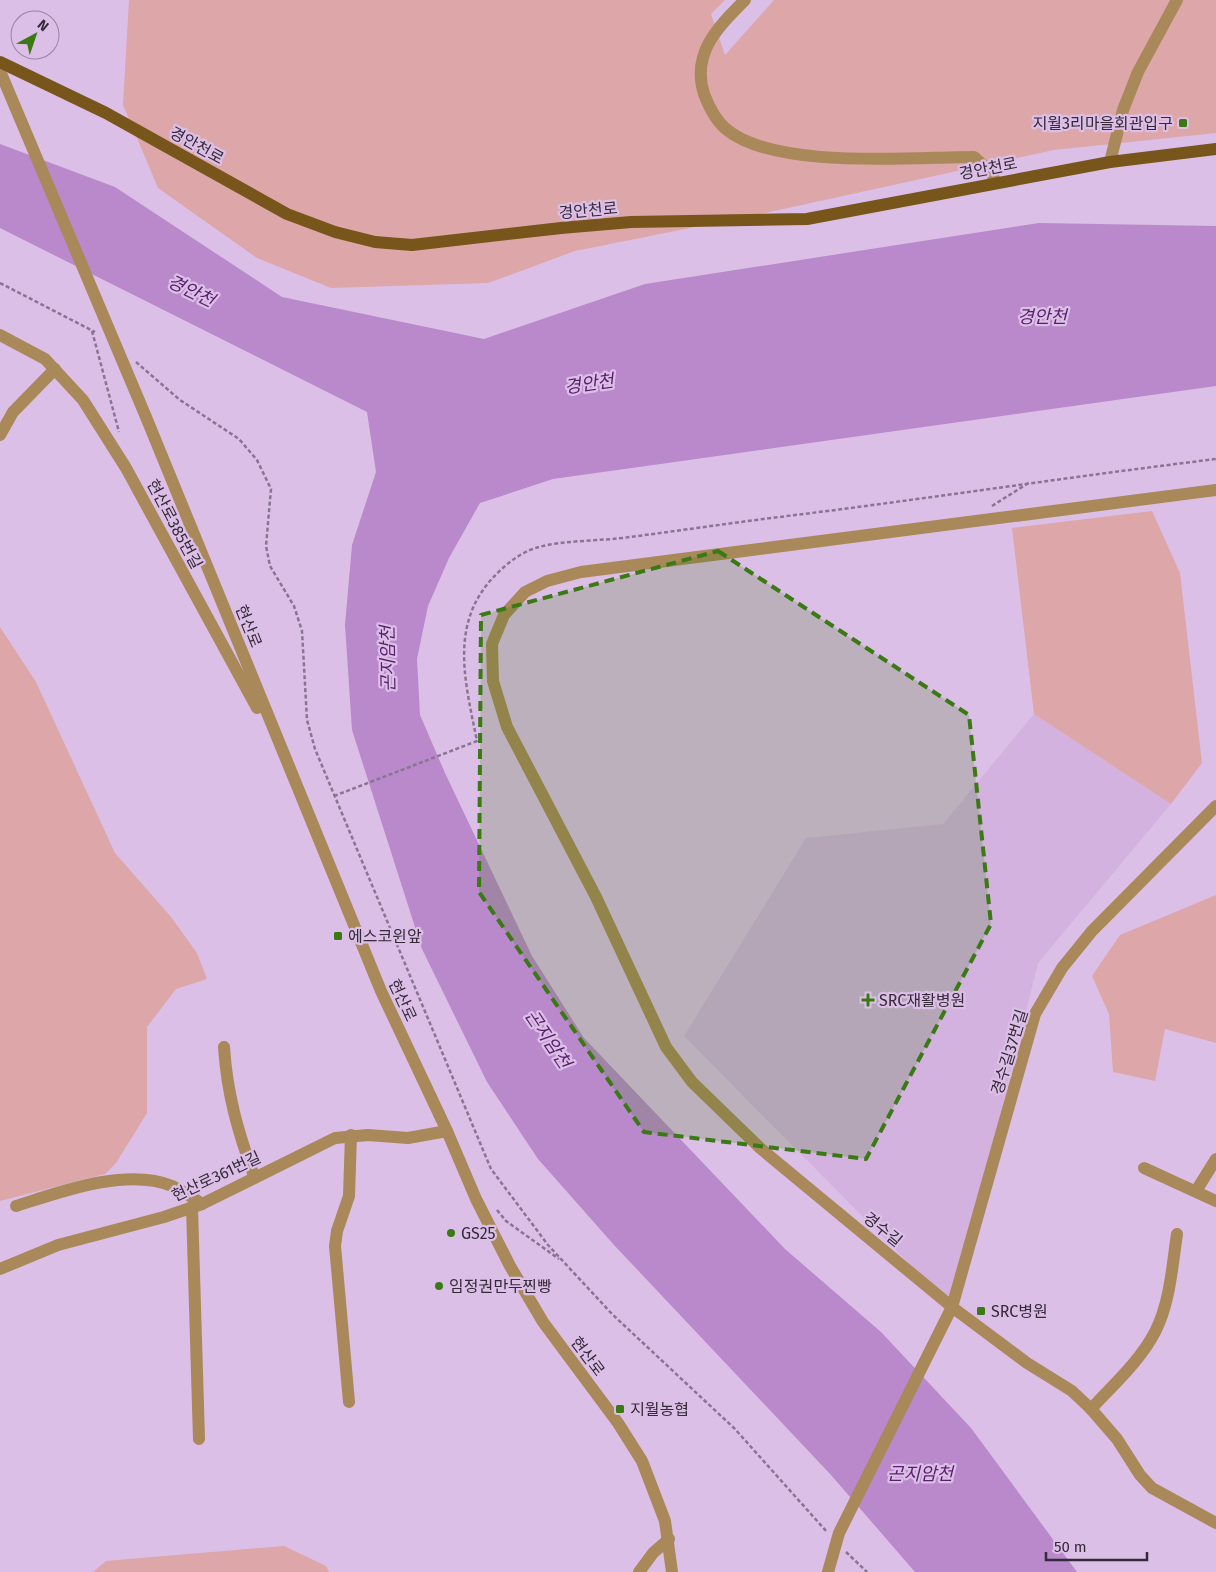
<svg xmlns="http://www.w3.org/2000/svg" width="1216" height="1572" viewBox="0 0 1216 1572" font-family="'Fira Sans','Noto Sans KR',sans-serif">
<style>
.built{fill:#d3b2df}
.green{fill:#dda6a8}
.water{fill:#b989cb}
.lines{fill:none;stroke-linecap:round;stroke-linejoin:round}
.path{stroke:#897591;stroke-width:2.5;stroke-dasharray:4 2.5;stroke-linecap:butt}
.minor{stroke:#a98859;stroke-width:12}
.major{stroke:#77551b;stroke-width:12}
.marked{fill:#3b7914;fill-opacity:0.2;stroke:#3b7914;stroke-width:4;stroke-dasharray:10 6;stroke-linejoin:round}
.poi-dot{fill:#3b7914;stroke:#dcbfe7;stroke-width:2}
.labels{text-anchor:middle;stroke-width:4.5;stroke-linejoin:round;paint-order:stroke}
.poi-label{font-size:16px;fill:#352a39;stroke:#dcbfe7;text-anchor:start}
.street-label{font-size:16px;fill:#352a39;stroke:#dcbfe7}
.water-label{font-size:18px;font-style:italic;fill:#591e6d;stroke:#dcbfe7}
</style>
<rect width="100%" height="100%" fill="#dcbfe7"/>
<!-- built -->
<polygon class="built" points="1034,714 1171,804 1038,963 952,1307 684,1036 806,838 943,824"/>
<!-- green -->
<g class="green">
<polygon points="129,0 725,0 711,14 725,55 774,0 1216,0 1216,133 1054,150 765,213 575,251 488,283 331,288 257,258 158,188 123,105"/>
<polygon points="1152,511 1180,573 1202,763 1171,804 1034,714 1012,528"/>
<polygon points="0,627 36,682 115,853 171,917 197,953 207,979 176,989 147,1027 147,1113 116,1163 105,1174 0,1201"/>
<polygon points="1216,895 1216,1043 1165,1029 1155,1081 1113,1072 1109,1014 1092,976 1120,935"/>
<polygon points="284,1546 326,1566 329,1572 93,1572 106,1561"/>
</g>
<!-- water -->
<polygon class="water" points="0,144 115,187 282,297 484,339 645,284 1039,223 1216,226 1216,386 553,479 480,503 449,558 428,606 417,659 420,715 445,773 532,956 584,1038 785,1249 881,1332 971,1428 1077,1572 915,1572 831,1475 614,1245 538,1159 487,1082 422,949 352,730 345,625 352,545 376,472 367,412 0,228"/>
<g class="lines">
<!-- path -->
<g class="path">
<polyline points="0,283 95,332"/>
<polyline points="92,331 119,432"/>
<polyline points="136,362 180,400 239,439 257,460 271,489 266,546 270,566 294,606 302,631 307,720 315,749 491,1169 548,1245 612,1314 735,1429 827,1532"/>
<polyline points="992,506 1030,482"/>
<path d="M334,796L477,741C464,677 447,616 504,567C514,558 527,550 539,547C564,540 604,541 630,537C677,531 724,524 771,518C920,500 1067,477 1216,459"/>
<polyline points="497,1210 506,1221 559,1259"/>
<polyline points="846,1552 867,1572"/>
</g>
<!-- minor -->
<g class="minor">
<path d="M745,0C718,27 691,53 704,94C709,107 715,120 726,129C775,170 911,157 974,157L991,172L996,183"/>
<polyline points="0,71 146,417 381,991 447,1131 476,1199 510,1266 543,1322 618,1423 642,1461 665,1521 672,1572"/>
<polyline points="1110,162 1123,110 1138,72 1177,0"/>
<polyline points="0,335 45,359 83,400 126,468 257,708"/>
<polyline points="0,435 13,412 55,369"/>
<polyline points="1216,490 581,572 547,581 525,592 504,615 492,644 493,681 507,727 596,897 666,1047 692,1082 760,1148 952,1307 1027,1363 1072,1391 1091,1409 1117,1439 1140,1475 1152,1488 1216,1523"/>
<path d="M224,1047C227,1094 238,1132 254,1176"/>
<polyline points="1144,1168 1216,1201"/>
<polyline points="1196,1191 1216,1159"/>
<path d="M16,1206C60,1192 127,1167 172,1186C183,1191 192,1197 202,1204"/>
<polyline points="192,1207 199,1439"/>
<polyline points="0,1269 58,1245 164,1217 202,1204 335,1138 368,1135 408,1138 447,1131"/>
<polyline points="349,1402 335,1246 337,1231 349,1196 351,1135"/>
<path d="M1091,1409C1113,1385 1140,1361 1155,1332C1170,1303 1172,1267 1177,1234"/>
<polyline points="639,1572 653,1553 669,1539"/>
<polyline points="828,1572 839,1533 952,1307 1035,1014 1062,968 1092,931 1216,806"/>
</g>
<!-- major -->
<polyline class="major" points="0,62 106,113 287,214 335,232 375,242 412,245 561,228 631,222 807,219 1110,162 1216,149"/>
</g>
<!-- marked area -->
<path class="marked" d="M718,551L969,715L991,924L866,1159L644,1132L479,892L481,615Z"/>
<!-- markers -->
<g class="poi-dot">
<rect x="1178" y="118" width="10" height="10" rx="2.5"/>
<rect x="333" y="931" width="10" height="10" rx="2.5"/>
<path d="M865.5 992.5h5v5h5v5h-5v5h-5v-5h-5v-5h5z"/>
<circle cx="451" cy="1233" r="5"/>
<circle cx="439" cy="1286" r="5"/>
<rect x="976" y="1306" width="10" height="10" rx="2.5"/>
<rect x="615" y="1404" width="10" height="10" rx="2.5"/>
</g>
<g class="labels">
<!-- poi labels -->
<g class="poi-label">
<text x="1173" y="129" text-anchor="end">지월3리마을회관입구</text>
<text x="348" y="942">에스코윈앞</text>
<text x="879" y="1006">SRC재활병원</text>
<text x="461" y="1239">GS25</text>
<text x="449" y="1292">임정권만두찐빵</text>
<text x="991" y="1317">SRC병원</text>
<text x="630" y="1415">지월농협</text>
</g>
<!-- street labels -->
<g class="street-label">
<text transform="translate(197 145) rotate(29)" y="6">경안천로</text>
<text transform="translate(988 168) rotate(-11)" y="6">경안천로</text>
<text transform="translate(588 210) rotate(-5)" y="6">경안천로</text>
<text transform="translate(175 524) rotate(62)" y="6">현산로385번길</text>
<text transform="translate(249 626) rotate(68)" y="6">현산로</text>
<text transform="translate(403 1000) rotate(65)" y="6">현산로</text>
<text transform="translate(1009 1052) rotate(-73)" y="6">경수길37번길</text>
<text transform="translate(216 1176) rotate(-25)" y="6">현산로361번길</text>
<text transform="translate(883 1229) rotate(39)" y="6">경수길</text>
<text transform="translate(588 1356) rotate(53)" y="6">현산로</text>
</g>
<!-- water labels -->
<g class="water-label">
<text transform="translate(191 291) rotate(26)" y="6">경안천</text>
<text x="1042" y="323">경안천</text>
<text transform="translate(589 384) rotate(-8)" y="6">경안천</text>
<text transform="translate(388 659) rotate(-91)" y="6">곤지암천</text>
<text transform="translate(548 1039) rotate(56)" y="6">곤지암천</text>
<text x="920" y="1480">곤지암천</text>
</g>
</g>
<!-- north arrow -->
<g transform="translate(35 35) rotate(40)"><circle r="24" fill="#dcbfe7" stroke="#9983a1"/>
<path d="M0-4L9 19L0 12L-9 19Z" fill="#3b7914"/>
<text y="-8" font-size="14" font-weight="bold" text-anchor="middle" fill="#352a39">N</text>
</g>
<!-- scale -->
<path d="M1046 1552v8h101v-8" fill="none" stroke="#352a39" stroke-width="2.5"/>
<text x="1054" y="1552" font-size="15" fill="#352a39" stroke="#dcbfe7" stroke-width="4" paint-order="stroke">50 m</text>
</svg>
